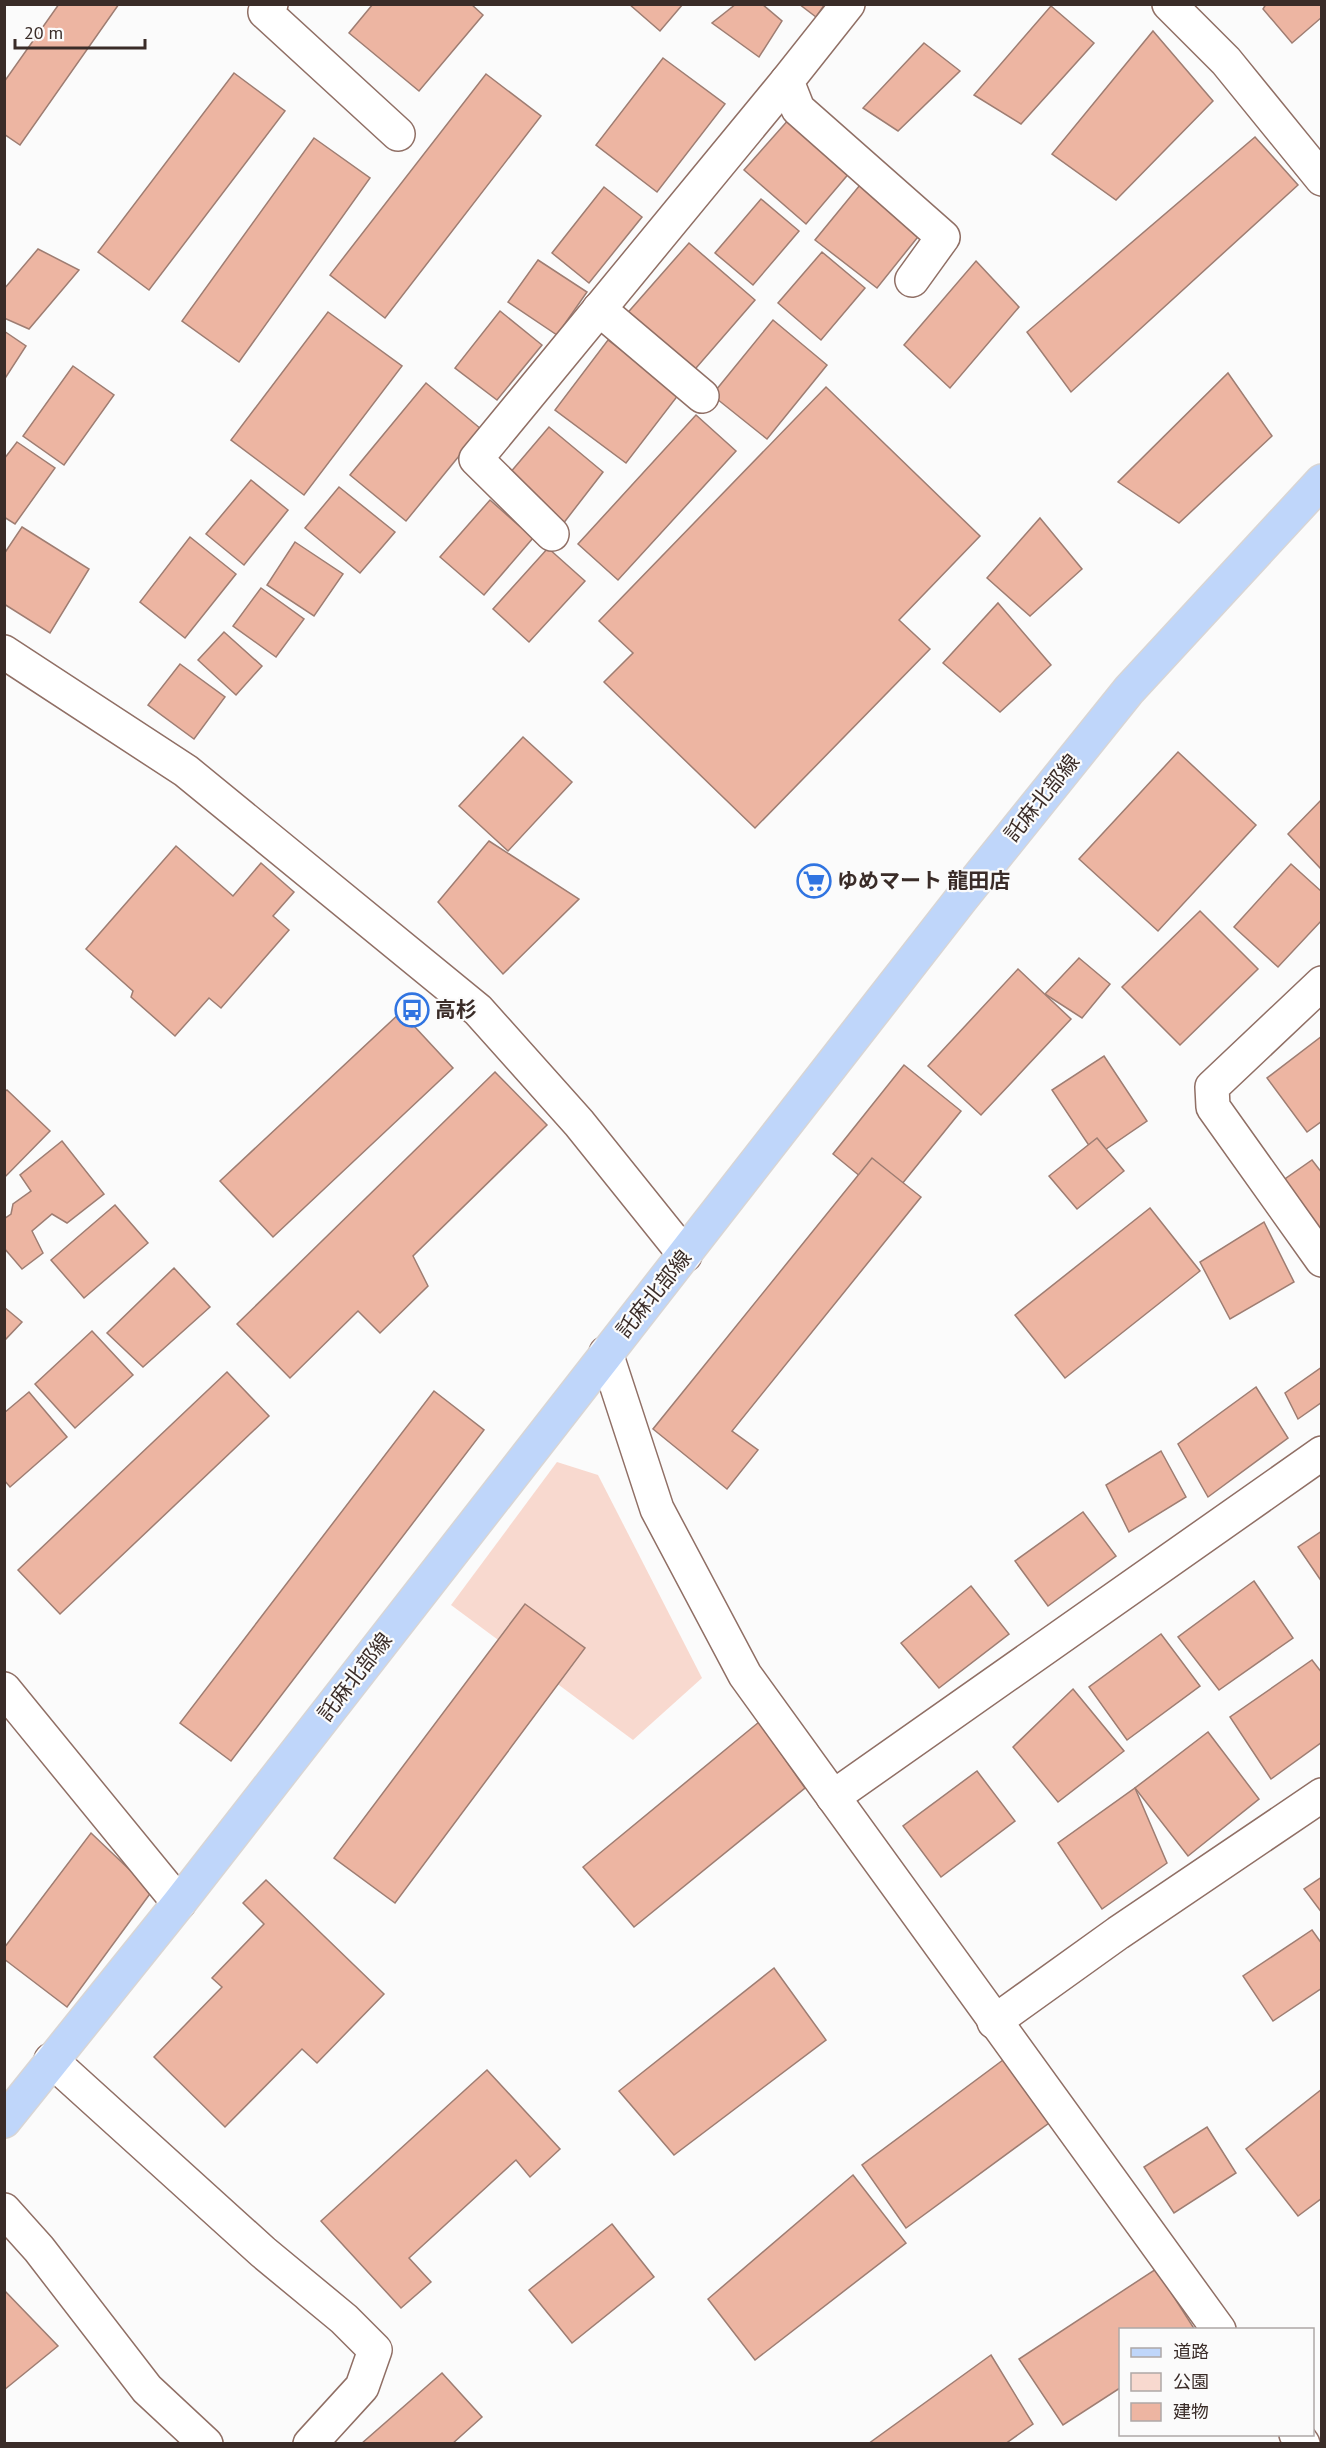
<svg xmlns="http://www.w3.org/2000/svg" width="1326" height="2448" viewBox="0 0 1326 2448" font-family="'PT Sans','Noto Sans JP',sans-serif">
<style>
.green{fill:#f8d9cf}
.building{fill:#edb5a2;stroke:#9e7d72;stroke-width:1.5}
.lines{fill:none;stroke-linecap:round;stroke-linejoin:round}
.minor-casing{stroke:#906f65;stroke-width:36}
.major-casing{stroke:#d8d5d4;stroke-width:36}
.minor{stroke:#fff;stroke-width:33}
.major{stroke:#bfd6fa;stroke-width:33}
.labels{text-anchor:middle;stroke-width:4.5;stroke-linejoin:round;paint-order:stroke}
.street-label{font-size:21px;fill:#3a2c28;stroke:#fbfbfb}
.poi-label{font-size:21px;font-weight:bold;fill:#3a2c28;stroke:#fbfbfb;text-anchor:start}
</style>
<rect width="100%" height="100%" fill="#fbfbfb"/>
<!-- green -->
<polygon class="green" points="557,1462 598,1475 702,1678 633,1740 451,1605"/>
<!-- building -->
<g class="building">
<polygon points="59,4 119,4 20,145 4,134 4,82"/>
<polygon points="373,4 471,4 483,15 419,91 349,33"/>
<polygon points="629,4 683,4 660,31"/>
<polygon points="736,4 762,4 782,21 759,57 712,23"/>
<polygon points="799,4 825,4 816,17"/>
<polygon points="1266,4 1322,4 1322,17 1292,43 1263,9"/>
<polygon points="1051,6 1094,43 1021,124 974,95"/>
<polygon points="1153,31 1213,101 1116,200 1052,154"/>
<polygon points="924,43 960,71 898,131 863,108"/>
<polygon points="663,58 725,104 657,192 596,145"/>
<polygon points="234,73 285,111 149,290 98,252"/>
<polygon points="486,74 541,116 385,318 330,275"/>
<polygon points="790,118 851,171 806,224 744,170"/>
<polygon points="1255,137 1298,185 1071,392 1027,332"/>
<polygon points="314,138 370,178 239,362 182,321"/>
<polygon points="860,185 921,233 877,288 815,240"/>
<polygon points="604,187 642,217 589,283 552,253"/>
<polygon points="761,199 799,231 753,285 715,253"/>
<polygon points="689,243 755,300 690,375 624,317"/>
<polygon points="38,249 79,270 29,329 4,318 4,289"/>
<polygon points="822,252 865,288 821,340 778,303"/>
<polygon points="538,260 587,292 557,335 508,302"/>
<polygon points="976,261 1019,307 950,388 904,345"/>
<polygon points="500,311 542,345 497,400 455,368"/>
<polygon points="328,312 402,366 304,495 231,440"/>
<polygon points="773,320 827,365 767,439 712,395"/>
<polygon points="4,331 26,346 4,380"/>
<polygon points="608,340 679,394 626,463 555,410"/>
<polygon points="73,366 114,395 64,465 23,436"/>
<polygon points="1228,373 1272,436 1179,523 1118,482"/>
<polygon points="426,383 481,429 406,521 350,475"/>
<polygon points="826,387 980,536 899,620 930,649 755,828 604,682 633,653 599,621"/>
<polygon points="696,415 736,451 618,580 578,544"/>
<polygon points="549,427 603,472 559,529 509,474"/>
<polygon points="17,442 55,468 15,524 4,517 4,459"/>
<polygon points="251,480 288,510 244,565 206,534"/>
<polygon points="339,487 395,532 360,573 305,528"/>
<polygon points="490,500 533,538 484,595 440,557"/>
<polygon points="1040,518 1082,569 1030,616 987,578"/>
<polygon points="22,527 89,569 50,633 4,604 4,554"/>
<polygon points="190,537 236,574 185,638 140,602"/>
<polygon points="295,542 343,574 314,616 267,585"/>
<polygon points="548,548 585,581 529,642 493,609"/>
<polygon points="261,588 304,619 276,657 233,626"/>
<polygon points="998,603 1051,665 1000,712 943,663"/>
<polygon points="224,632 262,666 236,695 198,660"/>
<polygon points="180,664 225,697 194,739 148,705"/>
<polygon points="523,737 572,782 508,851 459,806"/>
<polygon points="1178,752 1256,825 1158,931 1079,859"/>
<polygon points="1322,799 1322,870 1288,834"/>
<polygon points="489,841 579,899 503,974 438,902"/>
<polygon points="176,846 233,896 261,863 294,892 273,916 289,930 221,1008 209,998 175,1036 131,997 133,991 86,949"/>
<polygon points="1291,864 1322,892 1322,920 1278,967 1234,927"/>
<polygon points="1200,911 1258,969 1180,1045 1122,987"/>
<polygon points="1079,958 1110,984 1082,1018 1045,994"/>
<polygon points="1018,969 1071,1019 981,1115 928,1066"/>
<polygon points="401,1012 453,1068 273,1237 220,1181"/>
<polygon points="1322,1036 1322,1121 1307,1132 1267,1078"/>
<polygon points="1104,1056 1147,1121 1096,1156 1052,1090"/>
<polygon points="904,1065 961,1111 889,1200 833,1154"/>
<polygon points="495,1072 547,1125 413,1256 428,1286 380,1333 358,1311 290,1378 237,1324"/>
<polygon points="7,1090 50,1131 4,1178 4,1092"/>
<polygon points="1097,1138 1124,1171 1077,1209 1049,1176"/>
<polygon points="62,1141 104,1194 67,1223 52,1214 32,1231 43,1253 22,1269 4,1248 4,1219 11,1214 13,1204 31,1191 20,1175"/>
<polygon points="872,1158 921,1197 732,1431 758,1450 727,1489 653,1429"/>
<polygon points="1312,1160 1322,1173 1322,1236 1282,1181"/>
<polygon points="115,1205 148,1243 84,1298 51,1260"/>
<polygon points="1150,1208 1200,1271 1065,1378 1015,1315"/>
<polygon points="1264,1222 1294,1282 1230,1319 1200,1262"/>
<polygon points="174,1268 210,1307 143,1367 107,1333"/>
<polygon points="4,1307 22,1322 4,1341"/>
<polygon points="92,1331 133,1375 75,1428 35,1384"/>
<polygon points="1322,1367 1322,1402 1298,1419 1285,1393"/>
<polygon points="227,1372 269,1416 60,1614 18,1570"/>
<polygon points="1256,1387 1288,1438 1208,1497 1178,1444"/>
<polygon points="434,1391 484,1430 231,1761 180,1723"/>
<polygon points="29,1392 67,1437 10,1487 4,1480 4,1413"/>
<polygon points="1161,1451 1186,1497 1129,1532 1106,1485"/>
<polygon points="1083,1512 1116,1556 1048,1606 1015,1561"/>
<polygon points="1322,1531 1322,1582 1298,1547"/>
<polygon points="1254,1581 1293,1638 1219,1690 1178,1637"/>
<polygon points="971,1586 1009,1634 939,1688 901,1643"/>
<polygon points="525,1604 585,1648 395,1903 334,1858"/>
<polygon points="1161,1634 1200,1686 1127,1740 1089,1687"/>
<polygon points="1312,1660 1322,1673 1322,1742 1271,1779 1230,1717"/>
<polygon points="1073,1689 1124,1751 1058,1802 1013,1747"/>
<polygon points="759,1722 805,1788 634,1927 583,1867"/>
<polygon points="1208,1732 1259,1799 1188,1856 1135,1788"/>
<polygon points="977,1771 1015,1821 941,1877 903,1826"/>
<polygon points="1135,1788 1167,1863 1102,1909 1058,1843"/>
<polygon points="91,1833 152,1891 67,2007 4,1959 4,1948"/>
<polygon points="1322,1877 1322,1913 1304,1889"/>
<polygon points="266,1880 384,1994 317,2063 302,2049 225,2127 154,2057 222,1987 212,1978 264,1924 243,1903"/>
<polygon points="1312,1930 1322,1944 1322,1988 1273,2021 1243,1976"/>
<polygon points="774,1968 826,2040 674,2155 619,2091"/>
<polygon points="1003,2060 1049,2123 906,2228 862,2165"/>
<polygon points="487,2070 560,2149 530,2177 516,2160 409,2258 431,2282 401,2308 321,2221"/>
<polygon points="1322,2089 1322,2198 1298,2216 1246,2149"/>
<polygon points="1207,2127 1236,2173 1174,2213 1144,2167"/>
<polygon points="853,2175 906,2243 755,2360 708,2299"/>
<polygon points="612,2224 654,2277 572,2343 529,2290"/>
<polygon points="1156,2269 1195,2330 1120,2330 1120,2388 1063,2425 1019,2359"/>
<polygon points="4,2290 58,2346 4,2390"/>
<polygon points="991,2355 1033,2424 1005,2444 868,2444"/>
<polygon points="442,2373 482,2417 452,2444 361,2444"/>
</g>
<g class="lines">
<!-- minor casing -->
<g class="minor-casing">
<g id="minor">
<polyline points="271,4 265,12 398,134"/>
<polyline points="848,4 787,81 798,109 943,237 912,280"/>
<polyline points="1169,4 1226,61 1322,179"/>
<polyline points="599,309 702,396"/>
<polyline points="552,534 476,459 787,81"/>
<polyline points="4,652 186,771 478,1010 579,1123 685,1255"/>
<polyline points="1322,983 1212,1087 1213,1107 1322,1260"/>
<polyline points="606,1353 657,1509 745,1675 1219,2330"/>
<polyline points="4,1689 179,1903"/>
<polyline points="833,1797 1322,1453"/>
<polyline points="994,2022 1118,1933 1322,1795"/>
<polyline points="51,2060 263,2252 344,2319 375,2350 362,2387 310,2444"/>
<polyline points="4,2210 39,2249 147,2389 206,2444"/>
<polyline points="1296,2434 1303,2444"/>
</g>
</g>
<!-- major casing -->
<g class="major-casing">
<polyline id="major" points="4,2121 179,1903 961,899 1129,690 1322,481"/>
</g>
<!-- minor -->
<use href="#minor" class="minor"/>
<!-- major -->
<use href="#major" class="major"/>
</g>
<!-- icons -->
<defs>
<g id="supermarket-ring" transform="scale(1.725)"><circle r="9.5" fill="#fbfbfb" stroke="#3074e1" stroke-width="1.5"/><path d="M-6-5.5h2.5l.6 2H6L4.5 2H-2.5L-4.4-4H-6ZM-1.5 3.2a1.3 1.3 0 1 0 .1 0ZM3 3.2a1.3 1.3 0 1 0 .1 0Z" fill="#3074e1"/></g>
<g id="bus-ring" transform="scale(1.725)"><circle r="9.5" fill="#fbfbfb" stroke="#3074e1" stroke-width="1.5"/><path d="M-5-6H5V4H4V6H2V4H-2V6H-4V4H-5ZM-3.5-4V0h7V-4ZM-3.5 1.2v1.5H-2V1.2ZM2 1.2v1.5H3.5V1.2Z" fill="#3074e1"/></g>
</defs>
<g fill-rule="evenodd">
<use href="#supermarket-ring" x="814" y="881"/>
<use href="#bus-ring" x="412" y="1010"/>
</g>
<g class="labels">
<!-- street labels -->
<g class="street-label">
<text transform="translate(1042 798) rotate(-51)" y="7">託麻北部線</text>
<text transform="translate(654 1294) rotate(-51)" y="7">託麻北部線</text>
<text transform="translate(355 1677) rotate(-52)" y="7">託麻北部線</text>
</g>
<!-- poi labels -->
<g class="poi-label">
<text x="837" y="888">ゆめマート 龍田店</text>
<text x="435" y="1017">高杉</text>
</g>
</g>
<!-- border -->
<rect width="1326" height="2448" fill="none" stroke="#3a2c28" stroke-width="12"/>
<!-- legend -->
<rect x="1119" y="2328" width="195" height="108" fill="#fbfbfb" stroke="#aea8a7" stroke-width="1.5"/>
<rect x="1131" y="2348" width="30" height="9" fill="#bfd6fa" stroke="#aea8a7" stroke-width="1.5"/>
<text x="1173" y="2358" font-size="18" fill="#3a2c28">道路</text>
<rect x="1131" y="2373" width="30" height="18" fill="#f8d9cf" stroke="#aea8a7" stroke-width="1.5"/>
<text x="1173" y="2388" font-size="18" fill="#3a2c28">公園</text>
<rect x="1131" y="2403" width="30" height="18" fill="#edb5a2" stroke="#aea8a7" stroke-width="1.5"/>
<text x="1173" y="2418" font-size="18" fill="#3a2c28">建物</text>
<!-- scale -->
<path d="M15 39v9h130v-9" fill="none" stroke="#3a2c28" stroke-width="3"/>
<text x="24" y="39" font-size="18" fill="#3a2c28" stroke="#fbfbfb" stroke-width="4.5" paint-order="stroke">20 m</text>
</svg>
